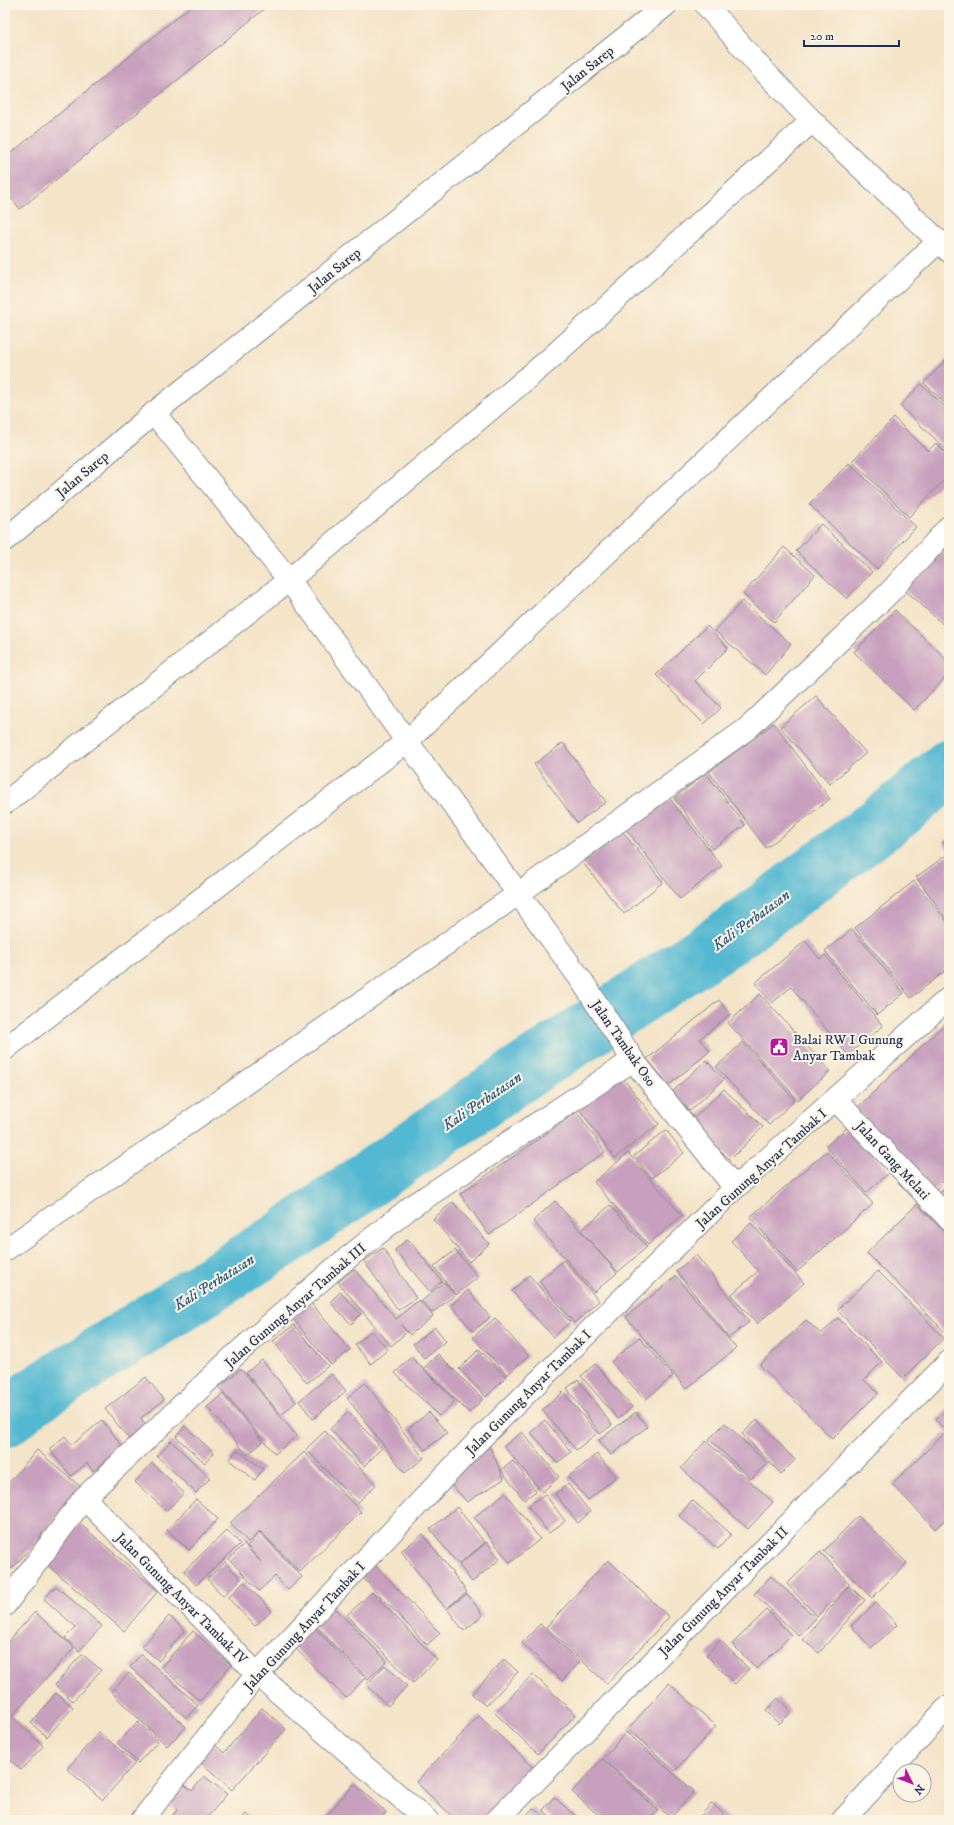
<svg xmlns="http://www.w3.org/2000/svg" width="954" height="1825" viewBox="0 0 954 1825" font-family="'IM FELL DW Pica',serif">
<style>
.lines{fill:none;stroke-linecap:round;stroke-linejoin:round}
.river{stroke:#52b8d1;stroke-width:57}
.building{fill:#c7a0be}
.minor-casing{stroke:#888a93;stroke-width:24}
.minor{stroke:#fff;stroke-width:22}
.labels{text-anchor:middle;stroke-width:4;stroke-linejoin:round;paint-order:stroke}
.street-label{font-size:14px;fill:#1b2f5e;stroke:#fcf5e5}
.poi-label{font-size:14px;fill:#1b2f5e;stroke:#fcf5e5;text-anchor:start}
.water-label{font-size:15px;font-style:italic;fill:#2c5880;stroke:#fcf5e5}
</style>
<rect width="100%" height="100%" fill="#fcf5e5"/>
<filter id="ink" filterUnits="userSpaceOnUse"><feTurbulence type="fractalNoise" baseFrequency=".025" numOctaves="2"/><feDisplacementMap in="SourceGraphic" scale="8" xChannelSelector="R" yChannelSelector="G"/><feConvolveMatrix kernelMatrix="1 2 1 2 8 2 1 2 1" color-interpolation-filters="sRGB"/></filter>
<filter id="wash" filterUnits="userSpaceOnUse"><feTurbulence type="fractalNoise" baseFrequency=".012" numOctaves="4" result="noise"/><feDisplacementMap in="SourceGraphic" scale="16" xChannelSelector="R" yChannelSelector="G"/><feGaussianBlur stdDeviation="0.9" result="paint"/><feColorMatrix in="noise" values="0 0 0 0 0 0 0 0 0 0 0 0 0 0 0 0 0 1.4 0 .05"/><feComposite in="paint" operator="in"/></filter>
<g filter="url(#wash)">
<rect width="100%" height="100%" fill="#f4e4c8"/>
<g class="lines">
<!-- river -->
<polyline class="river" points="5,1419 34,1396 281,1240 504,1085 735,933 898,811 949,768"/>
</g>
<g id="blocks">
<!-- building -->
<g class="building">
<polygon points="192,5 269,5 20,209 5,190 5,158"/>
<polygon points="949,357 949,407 924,383"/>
<polygon points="921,384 949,410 949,452 900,406"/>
<polygon points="894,418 928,451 936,443 949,456 949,475 909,517 852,461"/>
<polygon points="849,463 916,527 877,569 809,504"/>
<polygon points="821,524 872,572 847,599 796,551"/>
<polygon points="949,545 949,630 903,588 929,558 934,562"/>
<polygon points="784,547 815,575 774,622 743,594"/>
<polygon points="742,601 791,644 765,675 715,631"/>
<polygon points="895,610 949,662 949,674 914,710 854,652"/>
<polygon points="707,626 728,648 695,681 721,708 704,724 656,675"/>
<polygon points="816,696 866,753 830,784 780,727"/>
<polygon points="774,723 830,799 766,848 709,772"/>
<polygon points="563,743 606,802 577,823 534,764"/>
<polygon points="706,773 745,825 712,849 674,798"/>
<polygon points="667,795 722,866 680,899 625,828"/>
<polygon points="622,831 663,882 624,914 583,863"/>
<polygon points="949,838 949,851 943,842"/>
<polygon points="948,854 949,856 949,922 916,877"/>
<polygon points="914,881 949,924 949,968 911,998 855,928"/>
<polygon points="852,929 904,993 877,1015 825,951"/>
<polygon points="805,941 820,959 825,955 883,1026 848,1055 791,987 772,1003 755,983"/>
<polygon points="760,994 830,1071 798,1100 728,1023"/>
<polygon points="719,1000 730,1014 700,1039 710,1051 669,1085 647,1059"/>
<polygon points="949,1020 949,1176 934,1191 856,1109"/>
<polygon points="743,1042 795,1100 769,1125 716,1067"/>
<polygon points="706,1060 724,1079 690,1111 672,1092"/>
<polygon points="621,1076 659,1124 615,1158 579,1109"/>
<polygon points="724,1089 763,1127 730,1160 691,1121"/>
<polygon points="577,1112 605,1152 489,1235 460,1194"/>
<polygon points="849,1126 890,1172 866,1193 826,1146"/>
<polygon points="666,1130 684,1153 652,1178 634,1156"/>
<polygon points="827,1151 873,1204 797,1272 750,1217"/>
<polygon points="628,1153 682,1215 648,1245 594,1182"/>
<polygon points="949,1185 949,1208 937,1195"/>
<polygon points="555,1201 617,1273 594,1292 533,1221"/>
<polygon points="453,1202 489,1244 469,1262 433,1219"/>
<polygon points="917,1204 949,1237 949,1332 947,1334 867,1253"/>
<polygon points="610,1205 647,1247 618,1272 581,1231"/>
<polygon points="751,1223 804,1283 757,1324 731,1295 758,1271 731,1241"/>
<polygon points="408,1239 442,1281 430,1292 395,1250"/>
<polygon points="383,1248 416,1298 398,1310 364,1261"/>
<polygon points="455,1250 478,1277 456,1295 434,1267"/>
<polygon points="696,1255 749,1322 729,1338 676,1271"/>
<polygon points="564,1260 599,1301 574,1323 539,1281"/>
<polygon points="354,1269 396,1319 419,1300 433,1316 410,1335 401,1325 407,1332 391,1346 338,1282"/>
<polygon points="878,1271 944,1338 903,1378 837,1310"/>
<polygon points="529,1275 570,1322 553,1337 512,1291"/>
<polygon points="676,1276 736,1348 686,1389 626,1317"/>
<polygon points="444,1282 455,1295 432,1313 422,1301"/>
<polygon points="468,1290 490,1317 473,1331 451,1305"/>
<polygon points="340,1292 361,1314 351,1324 330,1302"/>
<polygon points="311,1303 350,1350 331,1365 292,1318"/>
<polygon points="495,1318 528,1356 507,1375 473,1337"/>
<polygon points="838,1318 882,1362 864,1380 878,1393 832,1439 760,1365 806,1320 821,1334"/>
<polygon points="294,1325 328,1366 307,1383 273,1341"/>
<polygon points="435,1327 446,1341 424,1358 413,1344"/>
<polygon points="371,1331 388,1349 371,1364 355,1345"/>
<polygon points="639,1337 673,1376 645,1400 611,1362"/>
<polygon points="479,1349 506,1377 486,1397 459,1369"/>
<polygon points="438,1354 483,1399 469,1413 424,1368"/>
<polygon points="411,1357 455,1401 439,1416 395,1373"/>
<polygon points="262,1360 296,1402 281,1415 246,1373"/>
<polygon points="595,1364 632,1407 618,1419 581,1376"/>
<polygon points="241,1369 297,1436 275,1454 219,1387"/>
<polygon points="332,1374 346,1391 313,1419 299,1401"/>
<polygon points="146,1377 164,1400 141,1418 146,1426 129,1439 105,1409"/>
<polygon points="578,1380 612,1425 600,1434 567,1388"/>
<polygon points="365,1383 424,1458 405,1473 347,1398"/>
<polygon points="563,1392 597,1433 576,1450 542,1410"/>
<polygon points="223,1394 263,1442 247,1455 207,1407"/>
<polygon points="949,1408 949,1434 936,1420"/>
<polygon points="348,1412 382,1448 364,1466 330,1429"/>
<polygon points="429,1412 447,1433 425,1450 408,1429"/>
<polygon points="636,1412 647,1427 611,1455 599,1440"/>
<polygon points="102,1420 123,1447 93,1471 87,1463 71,1476 49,1449 65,1436 72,1445"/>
<polygon points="545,1420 571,1452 557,1463 531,1432"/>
<polygon points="757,1420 795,1460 781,1474 742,1434"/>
<polygon points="725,1423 767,1463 751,1479 709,1439"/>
<polygon points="185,1426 214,1453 205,1463 176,1437"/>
<polygon points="325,1431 376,1485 357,1503 306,1449"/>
<polygon points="522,1432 559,1477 542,1492 504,1446"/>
<polygon points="945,1433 949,1437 949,1516 935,1529 892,1484"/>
<polygon points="171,1441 210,1478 196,1493 157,1456"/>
<polygon points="706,1441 773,1502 748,1529 681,1468"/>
<polygon points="489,1445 504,1479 467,1502 449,1482"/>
<polygon points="37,1450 82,1488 12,1569 5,1563 5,1487"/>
<polygon points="237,1450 263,1469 255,1480 229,1460"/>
<polygon points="304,1452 361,1512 300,1572 260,1531 248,1542 230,1523"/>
<polygon points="597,1454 616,1477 588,1500 568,1477"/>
<polygon points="513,1461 536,1491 524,1500 501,1470"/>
<polygon points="152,1463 184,1493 166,1511 135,1482"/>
<polygon points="568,1484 590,1512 578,1523 555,1494"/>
<polygon points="505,1493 540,1539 510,1563 474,1517"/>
<polygon points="545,1494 565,1521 549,1533 528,1506"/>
<polygon points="196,1499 218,1519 189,1550 167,1530"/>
<polygon points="692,1500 731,1534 718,1549 679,1516"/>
<polygon points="457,1507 485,1543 458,1564 430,1529"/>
<polygon points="858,1516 907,1563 872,1598 824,1551"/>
<polygon points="79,1523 158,1591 124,1631 45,1563"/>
<polygon points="227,1530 240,1544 196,1585 184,1571"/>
<polygon points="260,1532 302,1577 288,1590 275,1576 259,1591 229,1559 244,1544 261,1562 247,1546"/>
<polygon points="423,1534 467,1592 446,1609 401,1551"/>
<polygon points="487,1542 500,1559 472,1582 459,1565"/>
<polygon points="820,1552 850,1584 817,1616 787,1584"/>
<polygon points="608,1560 669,1617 607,1684 546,1627"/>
<polygon points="225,1562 241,1579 223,1596 207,1579"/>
<polygon points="374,1564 440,1633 427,1645 361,1576"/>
<polygon points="771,1576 816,1618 799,1636 754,1594"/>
<polygon points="244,1582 272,1611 255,1626 228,1598"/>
<polygon points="56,1586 102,1626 79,1651 65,1638 76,1627 44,1599"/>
<polygon points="849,1586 865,1600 819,1653 803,1640"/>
<polygon points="372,1592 437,1660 413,1683 347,1615"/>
<polygon points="467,1594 483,1615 464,1631 447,1609"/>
<polygon points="328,1601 387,1661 368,1679 309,1620"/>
<polygon points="876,1603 897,1625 871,1648 851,1626"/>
<polygon points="767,1610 791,1635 757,1669 732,1644"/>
<polygon points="35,1612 74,1648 12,1716 43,1746 21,1770 5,1755 5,1645"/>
<polygon points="169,1616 185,1630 159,1661 142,1647"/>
<polygon points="310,1624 365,1678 346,1698 291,1644"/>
<polygon points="540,1624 580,1662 562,1681 522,1643"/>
<polygon points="193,1631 231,1665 200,1701 161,1667"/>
<polygon points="720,1640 749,1669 735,1684 706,1655"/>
<polygon points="82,1654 101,1670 73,1701 55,1685"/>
<polygon points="141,1654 198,1705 186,1718 130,1667"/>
<polygon points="504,1659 518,1672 486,1706 472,1694"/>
<polygon points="385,1665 407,1686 388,1706 366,1685"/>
<polygon points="129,1673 186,1727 167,1746 111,1692"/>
<polygon points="533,1674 576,1715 538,1754 495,1713"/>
<polygon points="669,1683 716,1726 675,1771 628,1729"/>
<polygon points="56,1693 73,1707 47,1737 31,1723"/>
<polygon points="778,1698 791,1712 779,1724 766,1711"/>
<polygon points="262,1708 286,1729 232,1790 195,1757 210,1740 224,1753"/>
<polygon points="479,1716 539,1773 495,1820 456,1820 416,1782"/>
<polygon points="138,1722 158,1741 138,1763 117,1743"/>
<polygon points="99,1732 135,1763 103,1800 67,1769"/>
<polygon points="626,1732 694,1791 671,1818 603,1759"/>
<polygon points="602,1759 658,1810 649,1820 604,1820 572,1792"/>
<polygon points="204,1776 227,1794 205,1820 169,1820 177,1810 166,1800 181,1782 192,1791"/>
<polygon points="354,1784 386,1812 379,1820 323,1820"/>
<polygon points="554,1797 580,1820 554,1820 543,1810"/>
<polygon points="712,1803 730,1820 697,1820"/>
<polygon points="533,1808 548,1820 523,1819"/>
<polygon points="246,1814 253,1820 241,1820"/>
</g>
</g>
</g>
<g filter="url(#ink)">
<use href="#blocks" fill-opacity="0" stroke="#888a93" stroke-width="1"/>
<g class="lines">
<!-- minor casing -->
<g class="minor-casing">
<g id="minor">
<polyline points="706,5 759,66 812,121 949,251"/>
<polyline points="154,413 289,580 582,981 633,1060 735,1188"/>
<polyline points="5,540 154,413 666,5"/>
<polyline points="5,803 289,580 552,357 812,121"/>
<polyline points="5,1049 406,742 939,241"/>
<polyline points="836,1100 949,1219"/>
<polyline points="5,1250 518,894 748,728 890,592 949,527"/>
<polyline points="84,1498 257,1674 427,1820"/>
<polyline points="5,1605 84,1498 234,1356 335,1268 411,1207 633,1060"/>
<polyline points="142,1820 257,1674 478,1441 735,1188 949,998"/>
<polyline points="497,1820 949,1362"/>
<polyline points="843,1820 949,1706"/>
</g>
</g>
<!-- minor -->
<use href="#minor" class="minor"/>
</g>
</g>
<!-- icons -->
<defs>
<g id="civic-square" transform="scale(1)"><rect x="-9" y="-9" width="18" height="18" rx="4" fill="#b5179e" stroke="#fcf5e5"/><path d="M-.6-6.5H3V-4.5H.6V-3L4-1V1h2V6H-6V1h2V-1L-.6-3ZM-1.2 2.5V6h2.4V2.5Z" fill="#fff"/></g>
</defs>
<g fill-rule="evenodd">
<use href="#civic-square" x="779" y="1047"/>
</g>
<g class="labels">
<!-- street labels -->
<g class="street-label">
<text transform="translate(587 68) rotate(-39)" y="5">Jalan Sarep</text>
<text transform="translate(334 270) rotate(-39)" y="5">Jalan Sarep</text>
<text transform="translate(82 474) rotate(-40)" y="5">Jalan Sarep</text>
<text transform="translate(624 1043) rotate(55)" y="5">Jalan Tambak Oso</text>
<text transform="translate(893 1160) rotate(47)" y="5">Jalan Gang Melati</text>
<text transform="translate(761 1168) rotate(-42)" y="5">Jalan Gunung Anyar Tambak I</text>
<text transform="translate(295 1305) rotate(-41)" y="5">Jalan Gunung Anyar Tambak III</text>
<text transform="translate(528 1392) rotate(-45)" y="5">Jalan Gunung Anyar Tambak I</text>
<text transform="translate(723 1591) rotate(-45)" y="5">Jalan Gunung Anyar Tambak II</text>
<text transform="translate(182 1598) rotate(45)" y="5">Jalan Gunung Anyar Tambak IV</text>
<text transform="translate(304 1626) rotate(-47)" y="5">Jalan Gunung Anyar Tambak I</text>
</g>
<!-- poi labels -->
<g class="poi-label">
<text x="793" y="1044">Balai RW I Gunung<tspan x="793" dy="16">Anyar Tambak</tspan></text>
</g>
<!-- water labels -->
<g class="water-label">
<text transform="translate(751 920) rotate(-36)" y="5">Kali Perbatasan</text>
<text transform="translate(482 1101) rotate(-34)" y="5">Kali Perbatasan</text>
<text transform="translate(214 1282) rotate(-32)" y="5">Kali Perbatasan</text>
</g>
</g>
<!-- margin -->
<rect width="954" height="1825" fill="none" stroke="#fcf5e5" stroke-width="20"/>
<!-- north arrow -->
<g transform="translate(912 1783) rotate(132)"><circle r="19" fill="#fcf5e5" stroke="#a2a6af"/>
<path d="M0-3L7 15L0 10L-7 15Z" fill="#b5179e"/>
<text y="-6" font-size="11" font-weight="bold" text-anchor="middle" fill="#1b2f5e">N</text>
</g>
<!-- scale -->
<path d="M804 40v6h95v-6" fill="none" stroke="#1b2f5e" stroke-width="2"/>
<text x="810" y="40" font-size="12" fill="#1b2f5e" stroke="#fcf5e5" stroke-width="3" paint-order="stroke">20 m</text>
</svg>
